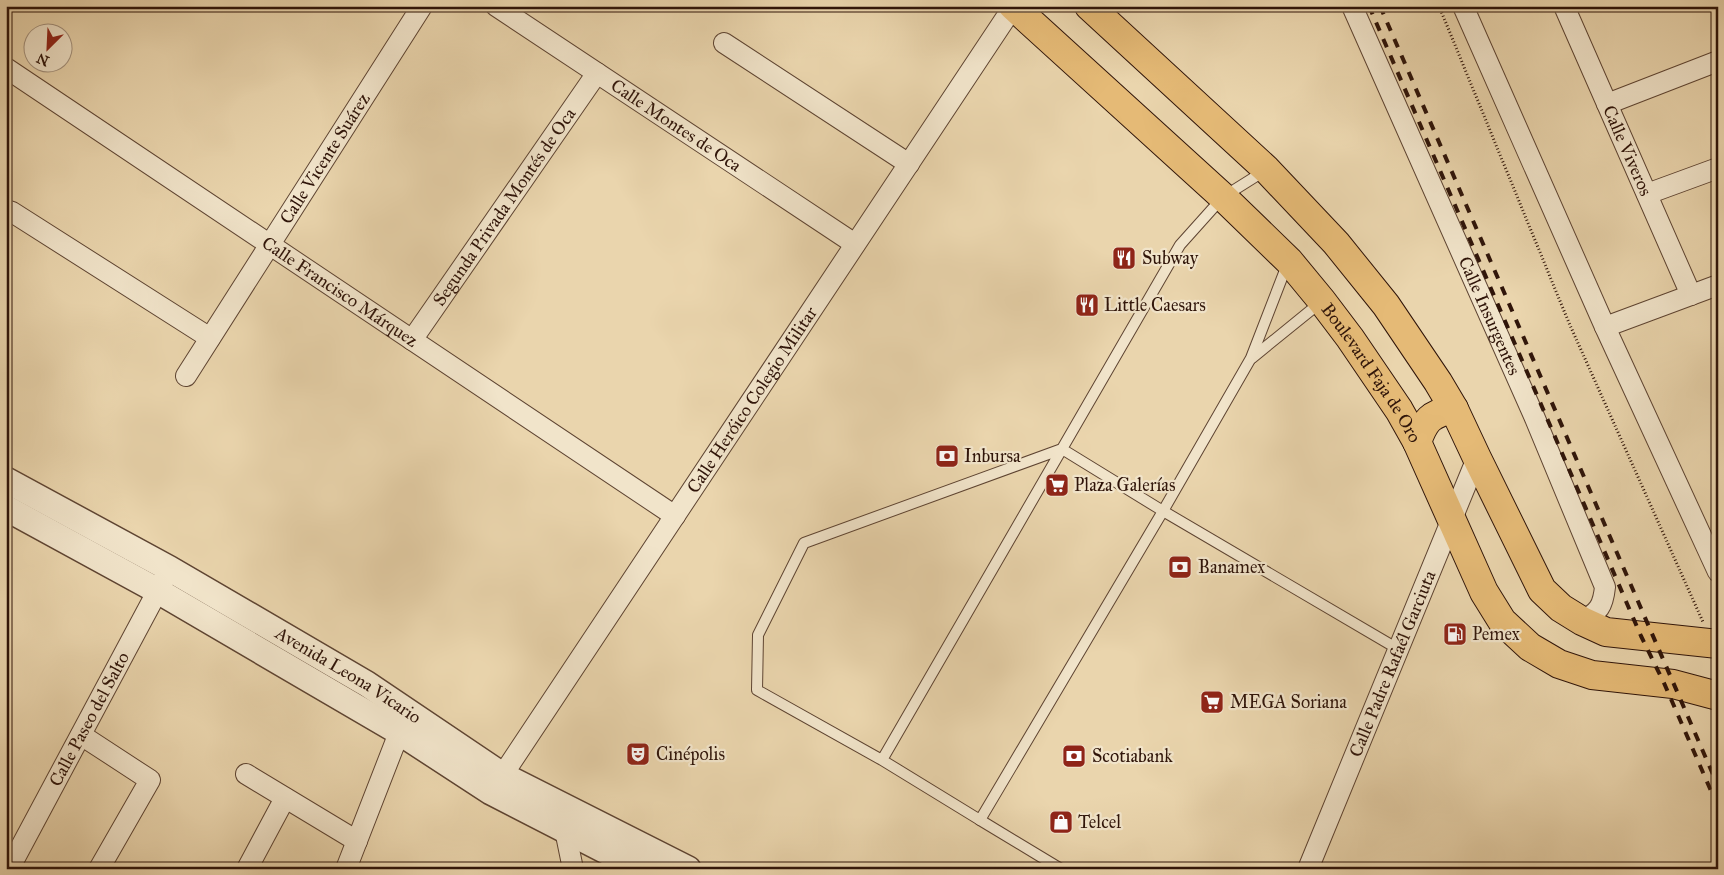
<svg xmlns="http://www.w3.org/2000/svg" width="1724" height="875" viewBox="0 0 1724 875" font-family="'IM FELL Great Primer',serif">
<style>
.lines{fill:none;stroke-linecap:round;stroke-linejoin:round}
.service-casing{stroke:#5e4432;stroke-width:12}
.minor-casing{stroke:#5e4432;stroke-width:22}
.tertiary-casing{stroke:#5e4432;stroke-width:28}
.primary-casing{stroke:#2f1409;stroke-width:30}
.path{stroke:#2f1409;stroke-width:3;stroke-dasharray:1 2.5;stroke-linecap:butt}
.service{stroke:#f1e4ca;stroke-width:10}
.minor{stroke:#f1e4ca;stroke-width:20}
.tertiary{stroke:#f1e4ca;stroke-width:25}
.primary{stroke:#e5ba76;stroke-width:28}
.rail{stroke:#2f1409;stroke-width:4;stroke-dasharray:9 9;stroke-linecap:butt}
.labels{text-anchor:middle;stroke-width:4.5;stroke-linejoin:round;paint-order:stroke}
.street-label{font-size:18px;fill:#2f1409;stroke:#f1e4ca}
.poi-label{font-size:18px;fill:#2f1409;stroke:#f1e4ca;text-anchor:start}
</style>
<rect width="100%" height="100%" fill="#ead5ad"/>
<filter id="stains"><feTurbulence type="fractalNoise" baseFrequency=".004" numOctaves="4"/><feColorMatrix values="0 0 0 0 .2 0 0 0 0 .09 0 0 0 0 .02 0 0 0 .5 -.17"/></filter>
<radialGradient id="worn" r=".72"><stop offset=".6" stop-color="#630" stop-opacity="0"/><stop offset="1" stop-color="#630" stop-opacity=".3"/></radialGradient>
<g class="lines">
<!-- service casing -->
<g class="service-casing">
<g id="service">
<polyline points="1287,265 1251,358 1163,511 1398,649"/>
<polyline points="1252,358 1321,302"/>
<polyline points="882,760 980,820 1163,511 1062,449 804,543 758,635 757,690 882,760 1180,245 1223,197 1266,170"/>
<polyline points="980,820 1061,869"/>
</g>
</g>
<!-- minor casing -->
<g class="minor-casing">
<g id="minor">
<path id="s1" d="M496,6L855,244"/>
<path id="s2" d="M1352,6L1534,416L1605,587C1603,606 1599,612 1582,621"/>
<polyline points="1463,6 1605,327 1718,572"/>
<path id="s3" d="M1564,6L1691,295"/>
<polyline points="724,43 909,164"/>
<path id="s4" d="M6,68L675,516"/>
<polyline points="1607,104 1718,61"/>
<polyline points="1647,194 1718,168"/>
<polyline points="6,210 12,212 210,338"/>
<polyline points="1605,327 1718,285"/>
<path id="s5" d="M412,340L597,73"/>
<path id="s6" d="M186,376L422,6"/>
<polyline points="81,735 150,780 99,869"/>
<polyline points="246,774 357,841"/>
<path id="s7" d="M494,788L1013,7"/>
<polyline points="565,830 573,869"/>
<path id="s8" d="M9,869L164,579"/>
<polyline points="247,869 285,798"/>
<polyline points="346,869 404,720"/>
<path id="s9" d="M1308,869L1477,458"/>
</g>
</g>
<!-- tertiary casing -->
<g class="tertiary-casing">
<g id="tertiary">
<path id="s10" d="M6,480L170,569L367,684L502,775L688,869"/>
<polyline points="6,508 158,591 399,732 491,792 641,869"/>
</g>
</g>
<!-- primary casing -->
<g class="primary-casing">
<g id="primary">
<path id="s11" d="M1013,6L1223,197L1289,261L1322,301L1350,338L1399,410L1417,442L1484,592L1502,621L1530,647L1559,664L1592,675L1673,684L1718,696"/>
<polyline points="1089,6 1266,169 1336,243 1386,305 1438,382 1454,409 1477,458 1542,590 1561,608 1582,621 1606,632 1718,644"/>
<path d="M1417,442C1425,420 1430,414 1454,409"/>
</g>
</g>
<!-- path -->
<polyline class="path" points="1439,6 1569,323 1703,622"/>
<!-- service -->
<use href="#service" class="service"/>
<!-- minor -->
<use href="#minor" class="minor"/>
<!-- tertiary -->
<use href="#tertiary" class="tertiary"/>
<!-- primary -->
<use href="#primary" class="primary"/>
<!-- rail -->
<g class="rail">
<polyline points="1369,6 1641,636 1664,683 1718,807"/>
<polyline points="1380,6 1718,786"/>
</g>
</g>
<!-- icons -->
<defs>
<g id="restaurant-square" transform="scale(1.25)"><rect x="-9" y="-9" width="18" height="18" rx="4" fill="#8f2418" stroke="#f1e4ca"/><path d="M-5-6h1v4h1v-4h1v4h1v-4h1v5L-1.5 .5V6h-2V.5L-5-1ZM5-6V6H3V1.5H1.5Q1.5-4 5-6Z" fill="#fff"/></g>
<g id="bank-square" transform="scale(1.25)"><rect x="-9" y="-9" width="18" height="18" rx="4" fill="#8f2418" stroke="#f1e4ca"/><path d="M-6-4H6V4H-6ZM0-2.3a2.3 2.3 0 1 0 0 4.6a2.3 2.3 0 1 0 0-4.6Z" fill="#fff"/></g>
<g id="supermarket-square" transform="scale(1.25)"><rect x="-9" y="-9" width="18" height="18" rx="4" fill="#8f2418" stroke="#f1e4ca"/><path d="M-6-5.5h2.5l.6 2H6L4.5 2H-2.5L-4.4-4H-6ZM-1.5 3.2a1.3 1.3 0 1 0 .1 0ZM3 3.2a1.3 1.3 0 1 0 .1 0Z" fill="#fff"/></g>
<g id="fuel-square" transform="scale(1.25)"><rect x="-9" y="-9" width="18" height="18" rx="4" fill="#8f2418" stroke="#f1e4ca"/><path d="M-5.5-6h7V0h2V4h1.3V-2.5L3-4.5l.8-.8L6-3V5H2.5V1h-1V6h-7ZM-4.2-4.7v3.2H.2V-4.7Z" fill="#fff"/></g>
<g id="theatre-square" transform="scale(1.25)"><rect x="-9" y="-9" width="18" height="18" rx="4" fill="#8f2418" stroke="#f1e4ca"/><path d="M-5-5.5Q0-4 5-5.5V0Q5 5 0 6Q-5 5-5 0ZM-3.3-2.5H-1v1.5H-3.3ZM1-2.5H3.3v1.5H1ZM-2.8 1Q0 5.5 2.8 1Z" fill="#fff"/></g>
<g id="shop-square" transform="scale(1.25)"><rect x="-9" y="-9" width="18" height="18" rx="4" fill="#8f2418" stroke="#f1e4ca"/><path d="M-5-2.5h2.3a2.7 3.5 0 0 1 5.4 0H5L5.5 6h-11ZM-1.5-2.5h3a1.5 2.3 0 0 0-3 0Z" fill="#fff"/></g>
</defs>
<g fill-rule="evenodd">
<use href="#restaurant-square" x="1124" y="258"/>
<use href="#restaurant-square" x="1087" y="305"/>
<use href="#bank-square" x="947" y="456"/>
<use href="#supermarket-square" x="1057" y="485"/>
<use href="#bank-square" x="1180" y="567"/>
<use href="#fuel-square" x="1455" y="634"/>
<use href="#supermarket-square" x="1212" y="702"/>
<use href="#theatre-square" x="638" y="754"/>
<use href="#bank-square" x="1074" y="756"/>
<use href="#shop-square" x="1061" y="822"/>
</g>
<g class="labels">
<!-- street labels -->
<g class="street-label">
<text dy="6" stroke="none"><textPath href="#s1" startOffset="216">Calle Montes de Oca</textPath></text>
<text dy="6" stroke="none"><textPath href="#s3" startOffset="158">Calle Viveros</textPath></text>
<text dy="6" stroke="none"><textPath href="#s6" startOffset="258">Calle Vicente Suárez</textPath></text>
<text dy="6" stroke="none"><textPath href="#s5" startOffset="162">Segunda Privada Montés de Oca</textPath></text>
<text dy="6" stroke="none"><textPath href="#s4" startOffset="402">Calle Francisco Márquez</textPath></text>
<text dy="6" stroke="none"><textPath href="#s2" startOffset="339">Calle Insurgentes</textPath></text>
<text dy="6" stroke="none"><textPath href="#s11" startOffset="515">Boulevard Faja de Oro</textPath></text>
<text dy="6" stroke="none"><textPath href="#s7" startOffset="466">Calle Heróico Colegio Militar</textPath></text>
<text dy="6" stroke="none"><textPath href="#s9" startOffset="222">Calle Padre Rafaél Garciuta</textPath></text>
<text dy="6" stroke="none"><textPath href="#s10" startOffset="394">Avenida Leona Vicario</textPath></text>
<text dy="6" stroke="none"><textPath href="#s8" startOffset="170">Calle Paseo del Salto</textPath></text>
</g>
<!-- poi labels -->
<g class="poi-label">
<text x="1142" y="264">Subway</text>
<text x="1104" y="311">Little Caesars</text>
<text x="964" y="462">Inbursa</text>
<text x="1074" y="491">Plaza Galerías</text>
<text x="1198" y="573">Banamex</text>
<text x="1472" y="640">Pemex</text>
<text x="1230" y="708">MEGA Soriana</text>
<text x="656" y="760">Cinépolis</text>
<text x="1092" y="762">Scotiabank</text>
<text x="1078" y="828">Telcel</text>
</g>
</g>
<!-- margin -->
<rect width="1724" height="875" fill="none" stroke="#ead5ad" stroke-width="25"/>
<rect x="8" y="8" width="1709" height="860" fill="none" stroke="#2f1409" stroke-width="2.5"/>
<rect x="12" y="12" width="1699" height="850" fill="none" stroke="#2f1409"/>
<!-- north arrow -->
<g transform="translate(48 48) rotate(204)"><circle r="24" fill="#f1e4ca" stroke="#a3917d"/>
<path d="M0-4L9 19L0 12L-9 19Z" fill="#8f2418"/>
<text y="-8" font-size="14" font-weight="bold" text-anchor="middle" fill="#2f1409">N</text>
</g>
<rect width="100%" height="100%" filter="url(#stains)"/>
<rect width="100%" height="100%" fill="url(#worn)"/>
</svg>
